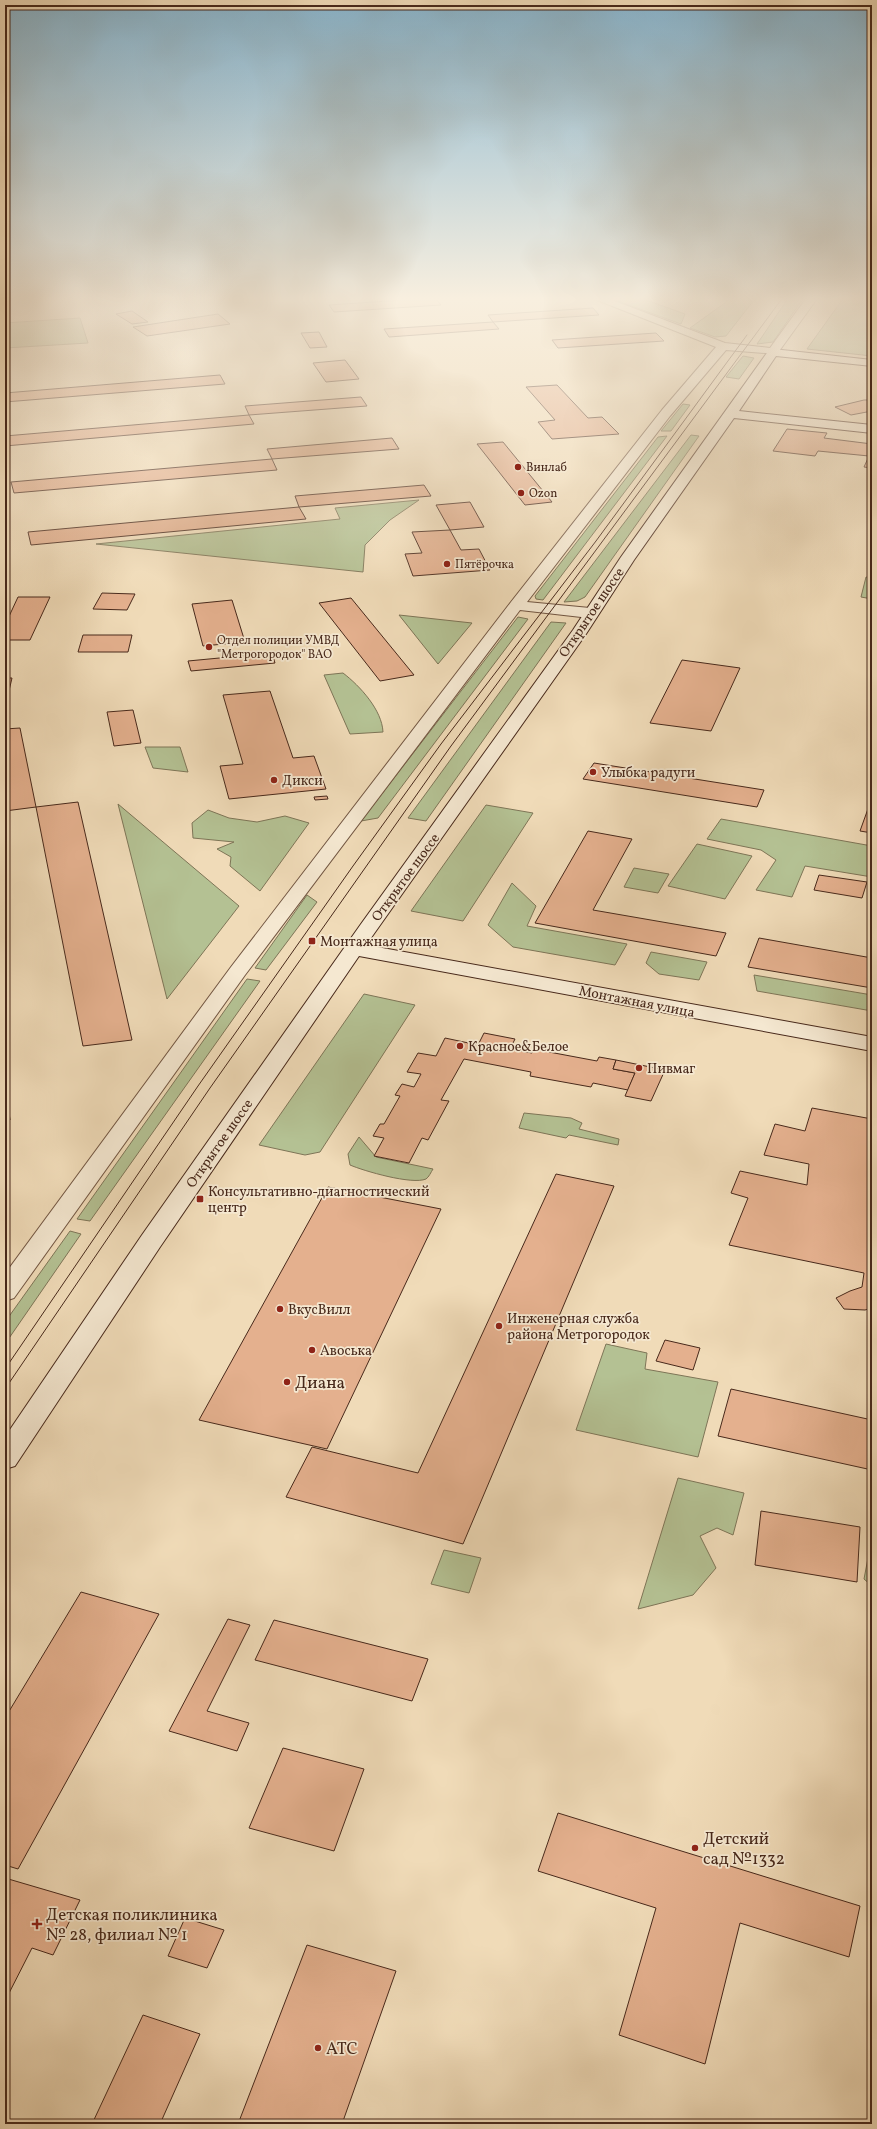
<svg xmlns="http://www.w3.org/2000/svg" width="877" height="2129" viewBox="0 0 877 2129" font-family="Vollkorn,serif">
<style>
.green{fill:#b4c193;stroke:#7e7557}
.building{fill:#e4b08e;stroke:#48291b}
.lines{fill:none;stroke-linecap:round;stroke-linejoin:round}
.street-casing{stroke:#725642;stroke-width:2}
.secondary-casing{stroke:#48291b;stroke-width:2}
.street{fill:#f5e8d1;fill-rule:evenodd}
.secondary{fill:#f5e8d1;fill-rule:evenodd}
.tram{stroke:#48291b;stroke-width:1}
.poi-dot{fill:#8f2418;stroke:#f5e8d1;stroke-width:1.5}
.labels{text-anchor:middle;stroke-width:3.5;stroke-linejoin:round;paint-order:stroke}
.far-poi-label{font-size:12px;fill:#48291b;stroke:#f5e8d1;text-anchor:start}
.street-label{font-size:14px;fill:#48291b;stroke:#f5e8d1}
.poi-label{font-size:14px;fill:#48291b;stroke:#f5e8d1;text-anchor:start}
.near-poi-label{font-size:17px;fill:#48291b;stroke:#f5e8d1;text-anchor:start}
</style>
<rect width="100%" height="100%" fill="#f0dbb8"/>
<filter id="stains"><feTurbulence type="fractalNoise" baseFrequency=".005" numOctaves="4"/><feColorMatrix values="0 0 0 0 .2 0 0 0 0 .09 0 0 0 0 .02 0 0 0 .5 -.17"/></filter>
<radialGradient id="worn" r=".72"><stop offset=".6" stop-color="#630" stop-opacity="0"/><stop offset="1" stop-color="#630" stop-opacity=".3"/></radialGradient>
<!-- green -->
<g class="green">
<polygon points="615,300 646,300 685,314 681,324"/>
<polygon points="729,300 754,300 726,336 715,337 690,328"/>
<polygon points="787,300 802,300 773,342 757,344"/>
<polygon points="842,300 872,300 872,356 807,349"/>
<polygon points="80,318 88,343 5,348 5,323"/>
<polygon points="743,356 754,358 739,379 726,377"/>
<polygon points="683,404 690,405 671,431 661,431"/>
<polygon points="691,435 699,436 585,597 577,601 564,602"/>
<polygon points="667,436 543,600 536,599 535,596 658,437"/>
<polygon points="419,500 390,520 365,545 363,572 96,544 340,519 335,508"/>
<polygon points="866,577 872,578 872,599 861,597"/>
<polygon points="399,615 472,623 438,664"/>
<polygon points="518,617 528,619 378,818 361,821"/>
<polygon points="551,622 566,623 426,821 408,818"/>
<path d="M343,673C360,686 382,710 383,732L350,734L324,675Z"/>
<polygon points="145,747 180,747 188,772 153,768"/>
<polygon points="118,804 239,906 167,999"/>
<polygon points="486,805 533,813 463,921 411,911"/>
<polygon points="208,810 229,818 257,822 285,816 309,823 260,891 230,866 231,857 217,849 234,842 193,838 192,823"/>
<polygon points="721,819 872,846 872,877 805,866 792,897 756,890 776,860 761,850 707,839"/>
<polygon points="697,844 752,856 725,899 668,886"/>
<polygon points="634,868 669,874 658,893 624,887"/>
<polygon points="512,883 536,906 527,926 627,944 615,965 513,947 488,925"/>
<polygon points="307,895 317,902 266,970 255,968"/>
<polygon points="651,952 707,962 699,980 659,974 646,963"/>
<polygon points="754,975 872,995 872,1011 757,991"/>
<polygon points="247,979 260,981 90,1221 77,1219"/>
<polygon points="364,994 415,1005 320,1152 305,1155 259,1145"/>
<polygon points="524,1113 571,1118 582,1123 579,1129 619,1139 618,1145 569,1135 566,1138 519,1128"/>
<path d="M359,1137L376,1157L433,1169C431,1172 429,1177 426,1179C412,1185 364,1171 350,1165L348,1154Z"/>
<polygon points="70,1231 81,1234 5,1344 5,1322"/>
<polygon points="606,1344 647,1353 645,1369 718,1382 698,1457 576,1430"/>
<polygon points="678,1478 744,1493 733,1535 717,1528 700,1536 716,1568 693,1595 638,1609"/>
<polygon points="872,1537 872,1586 864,1579"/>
<polygon points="444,1550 481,1558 469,1593 431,1584"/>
</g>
<!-- building -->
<g class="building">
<polygon points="402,300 437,300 441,305 334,312 329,305"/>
<polygon points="593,308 599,315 493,322 488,315"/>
<polygon points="132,311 148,322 132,324 116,314"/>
<polygon points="218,314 230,324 147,336 133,327"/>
<polygon points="493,322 499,329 389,337 384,329"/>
<polygon points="319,332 327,347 310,348 301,333"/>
<polygon points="656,333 664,341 558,348 552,340"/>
<polygon points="345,360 359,379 326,382 313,363"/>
<polygon points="220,375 225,384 5,402 5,393"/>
<polygon points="557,385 588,418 602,417 619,434 552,439 538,422 555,420 526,387"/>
<polygon points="361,397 367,406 249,415 245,406"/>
<polygon points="864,400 872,400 872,411 851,415 835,407"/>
<polygon points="249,415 254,424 5,446 5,436"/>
<polygon points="787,429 827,433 824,438 872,444 872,451 869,456 818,451 815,456 773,451"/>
<polygon points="392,438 399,449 272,459 267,449"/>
<polygon points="503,442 552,502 525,505 477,444"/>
<polygon points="869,456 872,457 872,468 864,467"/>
<polygon points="272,459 277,470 14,493 11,482"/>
<polygon points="424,485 431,496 299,507 295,496"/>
<polygon points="470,502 484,527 450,530 436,505"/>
<polygon points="299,507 306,519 31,545 28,532"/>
<polygon points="450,530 461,550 479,549 490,570 413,576 405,554 422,553 412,532"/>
<polygon points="102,593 135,594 127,610 93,609"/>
<polygon points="18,597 50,597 30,640 5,640 5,625"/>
<polygon points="351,598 414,675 380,681 319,603"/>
<polygon points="232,600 245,642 203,646 192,604"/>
<polygon points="83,635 132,635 128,652 78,652"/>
<polygon points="272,653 275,663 191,671 188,661"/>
<polygon points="682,660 740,668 711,731 650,723"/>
<polygon points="5,678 12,678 8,695 5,695"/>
<polygon points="270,691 293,758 314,756 326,789 229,799 220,766 243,764 223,695"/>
<polygon points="133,710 141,743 114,746 107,712"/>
<polygon points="20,728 36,807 5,811 5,729"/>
<polygon points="594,763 764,790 757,807 583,779"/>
<polygon points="327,796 328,799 315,800 314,797"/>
<polygon points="78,802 132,1040 83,1046 36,807"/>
<polygon points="869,806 872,806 872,833 860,831"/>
<polygon points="588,831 632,839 593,910 726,933 716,956 535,923"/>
<polygon points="819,875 867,882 862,898 814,890"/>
<polygon points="759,938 872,958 872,988 748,967"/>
<polygon points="484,1033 515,1039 510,1049 532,1053 536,1044 551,1047 549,1052 597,1061 599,1057 616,1060 613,1069 635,1073 628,1090 593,1083 591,1087 530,1076 531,1072 464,1059 441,1100 449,1101 428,1140 422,1138 409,1163 374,1156 384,1138 373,1136 380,1124 384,1124 400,1096 395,1095 402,1084 414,1087 421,1074 407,1072 418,1053 436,1056 445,1038 478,1045"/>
<polygon points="616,1060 665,1070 651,1101 625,1096 635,1073 613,1069"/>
<polygon points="5,1082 10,1120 5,1121"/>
<polygon points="812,1108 872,1119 872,1308 865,1310 844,1309 836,1298 850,1291 862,1287 864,1273 729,1245 748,1198 731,1193 740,1171 807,1185 809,1164 764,1155 775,1124 805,1131"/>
<polygon points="556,1174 614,1186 463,1544 286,1497 312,1447 418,1473"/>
<polygon points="328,1187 441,1209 327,1449 199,1420"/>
<polygon points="665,1340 700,1348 693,1370 656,1361"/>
<polygon points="731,1389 872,1420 872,1470 718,1436"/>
<polygon points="761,1511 860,1527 857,1582 755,1565"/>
<polygon points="81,1592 159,1614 18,1869 5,1865 5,1718"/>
<polygon points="228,1619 250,1625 207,1711 249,1723 237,1751 169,1731"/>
<polygon points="274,1620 428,1659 412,1701 255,1660"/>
<polygon points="283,1748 364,1769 334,1851 249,1828"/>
<polygon points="558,1813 860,1906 849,1957 740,1923 705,2064 619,2035 656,1908 538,1871"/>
<polygon points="5,1878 80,1900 53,1955 32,1948 5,2001"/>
<polygon points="185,1918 224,1930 207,1968 168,1956"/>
<polygon points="307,1945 396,1971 342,2124 238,2124"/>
<polygon points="143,2015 200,2034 160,2124 92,2124"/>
</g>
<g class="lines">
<!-- street casing -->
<g class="street-casing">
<polygon id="street" points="597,300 612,300 725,343 770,348 805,300 816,300 777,354 726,350 670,416 527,602 590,608 595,610 598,613 595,616 590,618 520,610 245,975 14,1298 5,1301 5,1274 231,967 511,602 662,410 716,347"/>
</g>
<!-- secondary casing -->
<g class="secondary-casing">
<polygon id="secondary" points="773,349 872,360 872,366 776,356 739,411 872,425 872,433 734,418 634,560 586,634 366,945 872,1037 872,1051 359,956 160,1247 15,1466 5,1469 5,1437 142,1235 361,924 573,630 621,557 769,350"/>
</g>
<!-- street -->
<use href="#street" class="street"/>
<!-- secondary -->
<use href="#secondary" class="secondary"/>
<!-- tram -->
<g class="tram">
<polyline points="5,1369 198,1086 353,866 441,744 596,541 747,335"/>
<polyline points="5,1389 210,1088 451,746 781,300"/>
</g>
</g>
<!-- sky -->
<linearGradient id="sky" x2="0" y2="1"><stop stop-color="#89b7d1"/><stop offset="0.5" stop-color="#f8efdf"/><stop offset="1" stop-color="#f8efdf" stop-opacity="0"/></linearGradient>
<rect width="877" height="598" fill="url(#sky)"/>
<!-- markers -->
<g class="poi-dot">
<circle cx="518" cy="467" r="4"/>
<circle cx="521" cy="493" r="4"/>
<circle cx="447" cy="564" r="4"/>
<circle cx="209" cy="647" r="4"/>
<circle cx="593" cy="772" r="4"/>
<circle cx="274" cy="780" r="4"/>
<rect x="308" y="937" width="8" height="8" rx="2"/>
<circle cx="460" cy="1046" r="4"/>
<circle cx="639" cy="1068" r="4"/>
<rect x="196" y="1195" width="8" height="8" rx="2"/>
<circle cx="280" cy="1309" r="4"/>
<circle cx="499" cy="1326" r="4"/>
<circle cx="312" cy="1350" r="4"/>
<circle cx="287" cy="1382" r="4"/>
<circle cx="695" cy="1848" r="4"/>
<path d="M35 1918h4v4h4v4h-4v4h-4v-4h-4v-4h4z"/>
<circle cx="318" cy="2048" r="4"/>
</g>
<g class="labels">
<!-- far-poi labels -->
<g class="far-poi-label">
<text x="526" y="471">Винлаб</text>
<text x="529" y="497">Ozon</text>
<text x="455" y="568">Пятёрочка</text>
<text x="217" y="644">Отдел полиции УМВД<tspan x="217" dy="14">"Метрогородок" ВАО</tspan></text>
</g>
<!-- street labels -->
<g class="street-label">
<text transform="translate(591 612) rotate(-56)" y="5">Открытое шоссе</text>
<text transform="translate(405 877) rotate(-54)" y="5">Открытое шоссе</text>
<text transform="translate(637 1001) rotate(11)" y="5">Монтажная улица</text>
<text transform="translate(219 1143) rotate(-55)" y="5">Открытое шоссе</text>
</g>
<!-- poi labels -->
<g class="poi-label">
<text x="601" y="777">Улыбка радуги</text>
<text x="282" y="785">Дикси</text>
<text x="320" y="946">Монтажная улица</text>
<text x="468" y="1051">Красное&amp;Белое</text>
<text x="647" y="1073">Пивмаг</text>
<text x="208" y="1196">Консультативно-диагностический<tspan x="208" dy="16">центр</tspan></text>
<text x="288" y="1314">ВкусВилл</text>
<text x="507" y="1323">Инженерная служба<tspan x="507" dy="16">района Метрогородок</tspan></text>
<text x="320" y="1355">Авоська</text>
</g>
<!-- near-poi labels -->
<g class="near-poi-label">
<text x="295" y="1388">Диана</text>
<text x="703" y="1844">Детский<tspan x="703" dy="20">сад №1332</tspan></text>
<text x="46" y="1920">Детская поликлиника<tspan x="46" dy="20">№ 28, филиал № 1</tspan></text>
<text x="326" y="2054">АТС</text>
</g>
</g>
<!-- margin -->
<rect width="877" height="2129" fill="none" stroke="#f0dbb8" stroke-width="20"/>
<rect x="6" y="6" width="865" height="2117" fill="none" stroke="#48291b" stroke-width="2"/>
<rect x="10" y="10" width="857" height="2109" fill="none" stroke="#48291b"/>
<rect width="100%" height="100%" filter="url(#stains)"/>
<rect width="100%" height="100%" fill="url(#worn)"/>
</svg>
